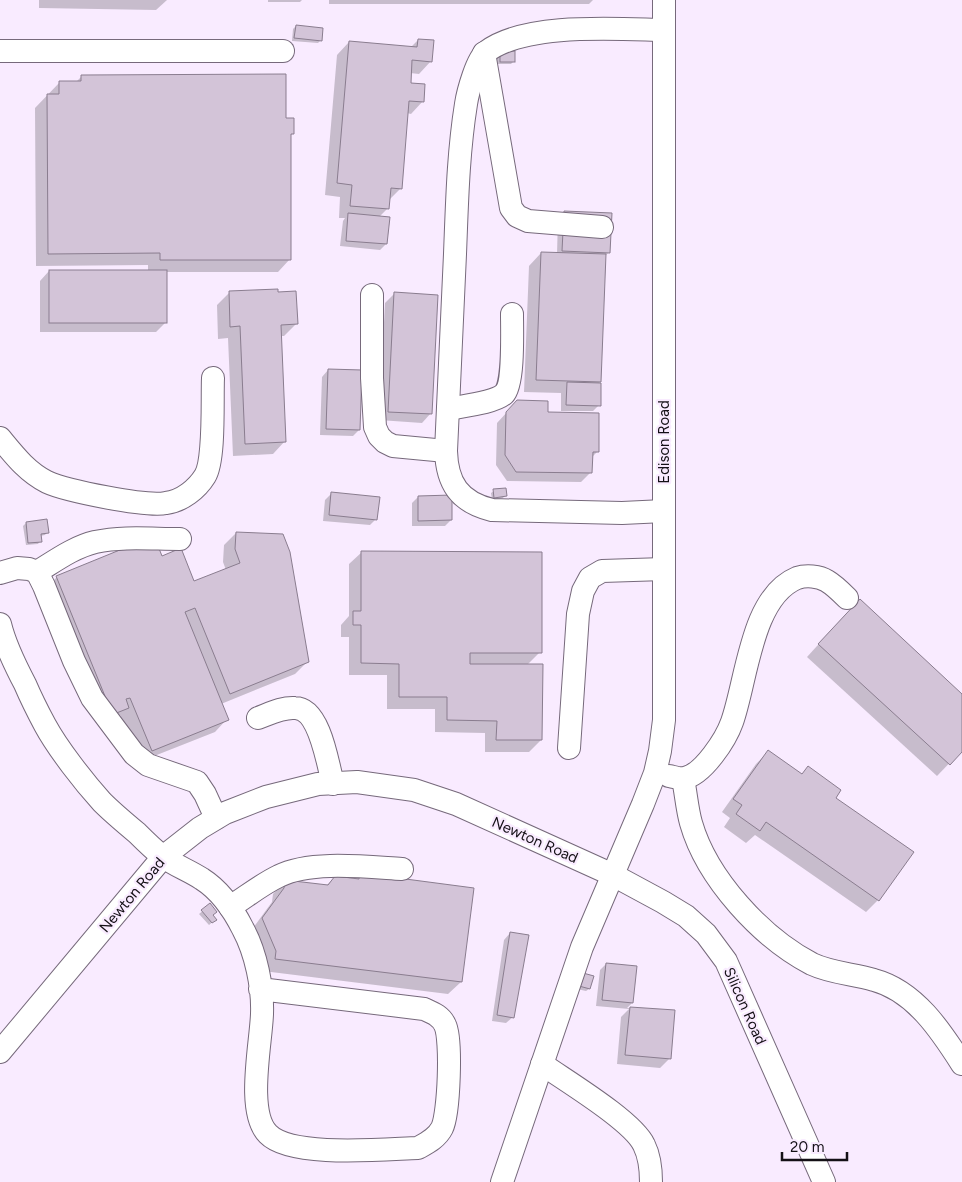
<svg xmlns="http://www.w3.org/2000/svg" width="962" height="1182" viewBox="0 0 962 1182" font-family="Figtree,sans-serif">
<style>
.shadow{fill:#0003}
.building{fill:#d3c4d8;stroke:#8a7d8f}
.lines{fill:none;stroke-linecap:round;stroke-linejoin:round}
.minor-casing{stroke:#76697b;stroke-width:24}
.minor{stroke:#fff;stroke-width:22}
.labels{text-anchor:middle;stroke-width:4.5;stroke-linejoin:round;paint-order:stroke}
.street-label{font-size:15px;fill:#141016;stroke:#f9ebff}
</style>
<rect width="100%" height="100%" fill="#f9ebff"/>
<!-- shadow -->
<g class="shadow">
<polygon points="39,0 167,0 156,10 39,8"/>
<polygon points="268,0 302,0 300,2 268,2"/>
<polygon points="329,0 593,0 589,4 329,4"/>
<polygon points="296,26 320,41 318,43 292,41 293,29"/>
<polygon points="418,40 431,61 419,74 410,73 409,84 423,101 411,114 407,113 401,188 389,200 388,208 379,217 386,244 380,250 340,246 343,221 345,218 339,218 340,197 325,195 337,55 349,42 411,47"/>
<polygon points="497,55 514,61 511,64 497,64"/>
<polygon points="82,76 285,119 293,133 289,137 290,259 278,272 165,272 165,323 156,332 40,332 40,281 49,271 148,271 148,265 36,266 35,108 60,82 76,82"/>
<polygon points="558,218 609,252 604,257 600,382 597,384 599,405 593,411 561,411 561,393 524,392 529,266 541,253 557,254"/>
<polygon points="229,293 296,324 284,336 280,336 285,441 273,454 233,456 228,338 218,339 217,305"/>
<polygon points="394,294 431,413 422,423 379,420 385,303"/>
<polygon points="328,370 359,430 353,436 320,435 322,377"/>
<polygon points="508,411 547,414 597,452 591,458 591,472 581,482 507,481 496,465 497,423"/>
<polygon points="494,491 505,495 503,498 492,500 491,493"/>
<polygon points="331,494 376,519 370,525 323,521 325,500"/>
<polygon points="418,497 451,520 445,526 412,526 412,503"/>
<polygon points="26,523 47,532 45,535 40,536 40,541 38,544 26,545 23,526"/>
<polygon points="236,533 307,662 295,674 221,704 227,719 215,732 139,762 120,715 116,720 45,589 57,577 161,558 194,583 226,570 223,562 224,545"/>
<polygon points="362,552 540,652 527,665 541,740 529,752 485,752 485,733 435,732 435,709 387,709 387,675 349,675 349,637 341,637 341,625 349,616 349,564"/>
<polygon points="847,613 962,695 962,750 937,776 807,657"/>
<polygon points="768,752 801,775 808,768 878,900 866,912 755,835 746,843 724,827 730,818 722,812 756,764"/>
<polygon points="360,874 473,889 461,982 448,994 263,971 251,931 272,902 273,894 285,881 326,886 335,877 355,880"/>
<polygon points="210,905 212,916 215,920 209,925 199,914"/>
<polygon points="510,933 513,1017 506,1023 492,1021 504,940"/>
<polygon points="606,964 632,1003 627,1008 674,1011 670,1058 660,1068 617,1064 621,1017 629,1009 596,1006 600,970"/>
<polygon points="592,977 589,989 586,991 577,989"/>
</g>
<!-- building -->
<g class="building">
<polygon points="296,25 323,28 322,41 294,38"/>
<polygon points="418,39 434,40 432,62 412,60 411,83 425,84 424,102 409,101 402,189 391,188 389,209 350,206 352,185 337,183 349,41 417,47"/>
<rect x="500" y="51" width="15" height="11"/>
<polygon points="286,74 286,118 294,118 294,134 291,134 291,260 160,260 160,253 48,254 47,94 59,94 59,81 81,81 81,75"/>
<polygon points="564,211 612,213 610,253 562,251"/>
<polygon points="348,213 390,217 387,244 346,241"/>
<polygon points="541,252 606,254 601,382 536,380"/>
<rect x="49" y="270" width="118" height="53"/>
<polygon points="278,289 278,292 296,291 298,324 281,325 286,442 245,444 240,326 230,327 229,291"/>
<polygon points="394,292 438,295 432,414 388,412"/>
<polygon points="328,369 362,370 360,430 326,429"/>
<polygon points="567,382 601,383 601,406 566,405"/>
<polygon points="517,400 548,401 548,412 599,413 599,452 593,452 592,473 516,472 505,455 506,412"/>
<polygon points="506,488 507,496 494,498 493,489"/>
<polygon points="331,492 380,497 377,520 329,515"/>
<polygon points="452,495 452,520 418,521 418,496"/>
<polygon points="47,519 49,533 41,534 42,542 28,543 26,522"/>
<polygon points="236,532 283,534 290,552 309,662 230,694 195,608 185,612 229,720 152,751 130,698 126,699 129,708 114,714 109,706 56,576 132,545 158,546 162,556 181,548 194,581 240,563 235,549"/>
<polygon points="361,551 542,552 542,653 470,653 470,664 543,664 542,740 496,740 497,721 447,720 447,697 399,697 399,664 361,663 361,625 353,625 353,611 361,611"/>
<polygon points="860,599 962,694 962,752 950,765 818,644"/>
<polygon points="768,750 802,774 808,766 841,790 836,798 914,852 879,901 766,822 760,831 736,814 742,805 733,799"/>
<polygon points="360,873 474,888 462,982 275,959 276,951 262,918 284,888 285,880 328,885 335,876 359,879"/>
<polygon points="210,903 217,912 213,915 217,920 212,923 201,910"/>
<polygon points="510,932 529,935 514,1018 497,1015"/>
<polygon points="606,963 637,966 633,1003 602,1000"/>
<polygon points="583,973 594,976 590,989 579,986"/>
<polygon points="630,1007 675,1010 671,1059 625,1055"/>
</g>
<g class="lines">
<!-- minor casing -->
<g class="minor-casing">
<g id="minor">
<path d="M664,30C616,29 525,22 486,52C477,59 468,91 466,104C458,154 457,204 455,254C452,320 449,385 446,451C447,483 459,502 492,510L622,513L664,511"/>
<polyline points="0,51 283,51"/>
<polyline points="484,53 511,208 517,216 528,221 602,227"/>
<polyline points="372,295 372,378 375,427 379,436 385,442 393,446 446,451"/>
<path d="M448,409C462,406 494,403 504,394C514,385 512,329 512,314"/>
<path d="M0,438C14,455 27,472 47,482C67,491 146,507 166,503C182,501 197,489 205,476C215,460 212,399 213,378"/>
<path d="M37,572C55,561 74,547 95,542C123,536 151,539 180,539"/>
<polyline points="0,573 17,568 29,569 37,572 44,586 74,661 92,698 134,754 148,765 197,782 205,794 216,818"/>
<path d="M0,624C5,645 15,665 25,684C31,698 38,712 45,725C58,749 84,782 102,802C113,813 125,823 137,833C145,841 153,849 162,856C174,865 190,871 202,879C221,891 233,909 243,929C256,953 263,987 262,1014C261,1044 246,1112 268,1134C291,1158 385,1149 418,1148C427,1143 437,1138 442,1128C449,1114 452,1039 445,1025C441,1016 433,1013 424,1009L260,989"/>
<path d="M258,718C269,714 282,707 295,708C320,708 328,765 333,784"/>
<polyline points="569,748 578,614 583,591 590,578 602,571 664,569"/>
<path d="M669,776C674,777 680,779 684,778C703,775 726,739 732,722C747,680 751,597 797,578C806,575 819,576 827,581C834,585 841,592 847,598"/>
<path d="M683,779C686,793 687,809 691,823C707,879 762,938 812,964C831,973 854,974 874,980C915,991 941,1031 962,1064"/>
<path d="M230,907C246,897 262,884 279,876C310,860 368,867 402,869"/>
<polyline points="0,1052 163,857 200,828 225,813 266,797 318,784 357,782 414,790 456,804 613,875 663,902 686,916 706,934 726,961 824,1182"/>
<path d="M542,1064C566,1081 633,1121 644,1145C650,1157 651,1169 651,1182"/>
<polyline points="502,1182 582,947 643,804 655,773 660,751 664,720 664,0"/>
</g>
</g>
<!-- minor -->
<use href="#minor" class="minor"/>
</g>
<g class="labels">
<!-- street labels -->
<g class="street-label">
<text transform="translate(664 442) rotate(-90)" y="5">Edison Road</text>
<text transform="translate(535 840) rotate(24)" y="5">Newton Road</text>
<text transform="translate(132 895) rotate(-50)" y="5">Newton Road</text>
<text transform="translate(745 1006) rotate(66)" y="5">Silicon Road</text>
</g>
</g>
<!-- scale -->
<path d="M782 1152v8h65v-8" fill="none" stroke="#141016" stroke-width="2.5"/>
<text x="790" y="1152" font-size="15" fill="#141016" stroke="#f9ebff" stroke-width="4" paint-order="stroke">20 m</text>
</svg>
